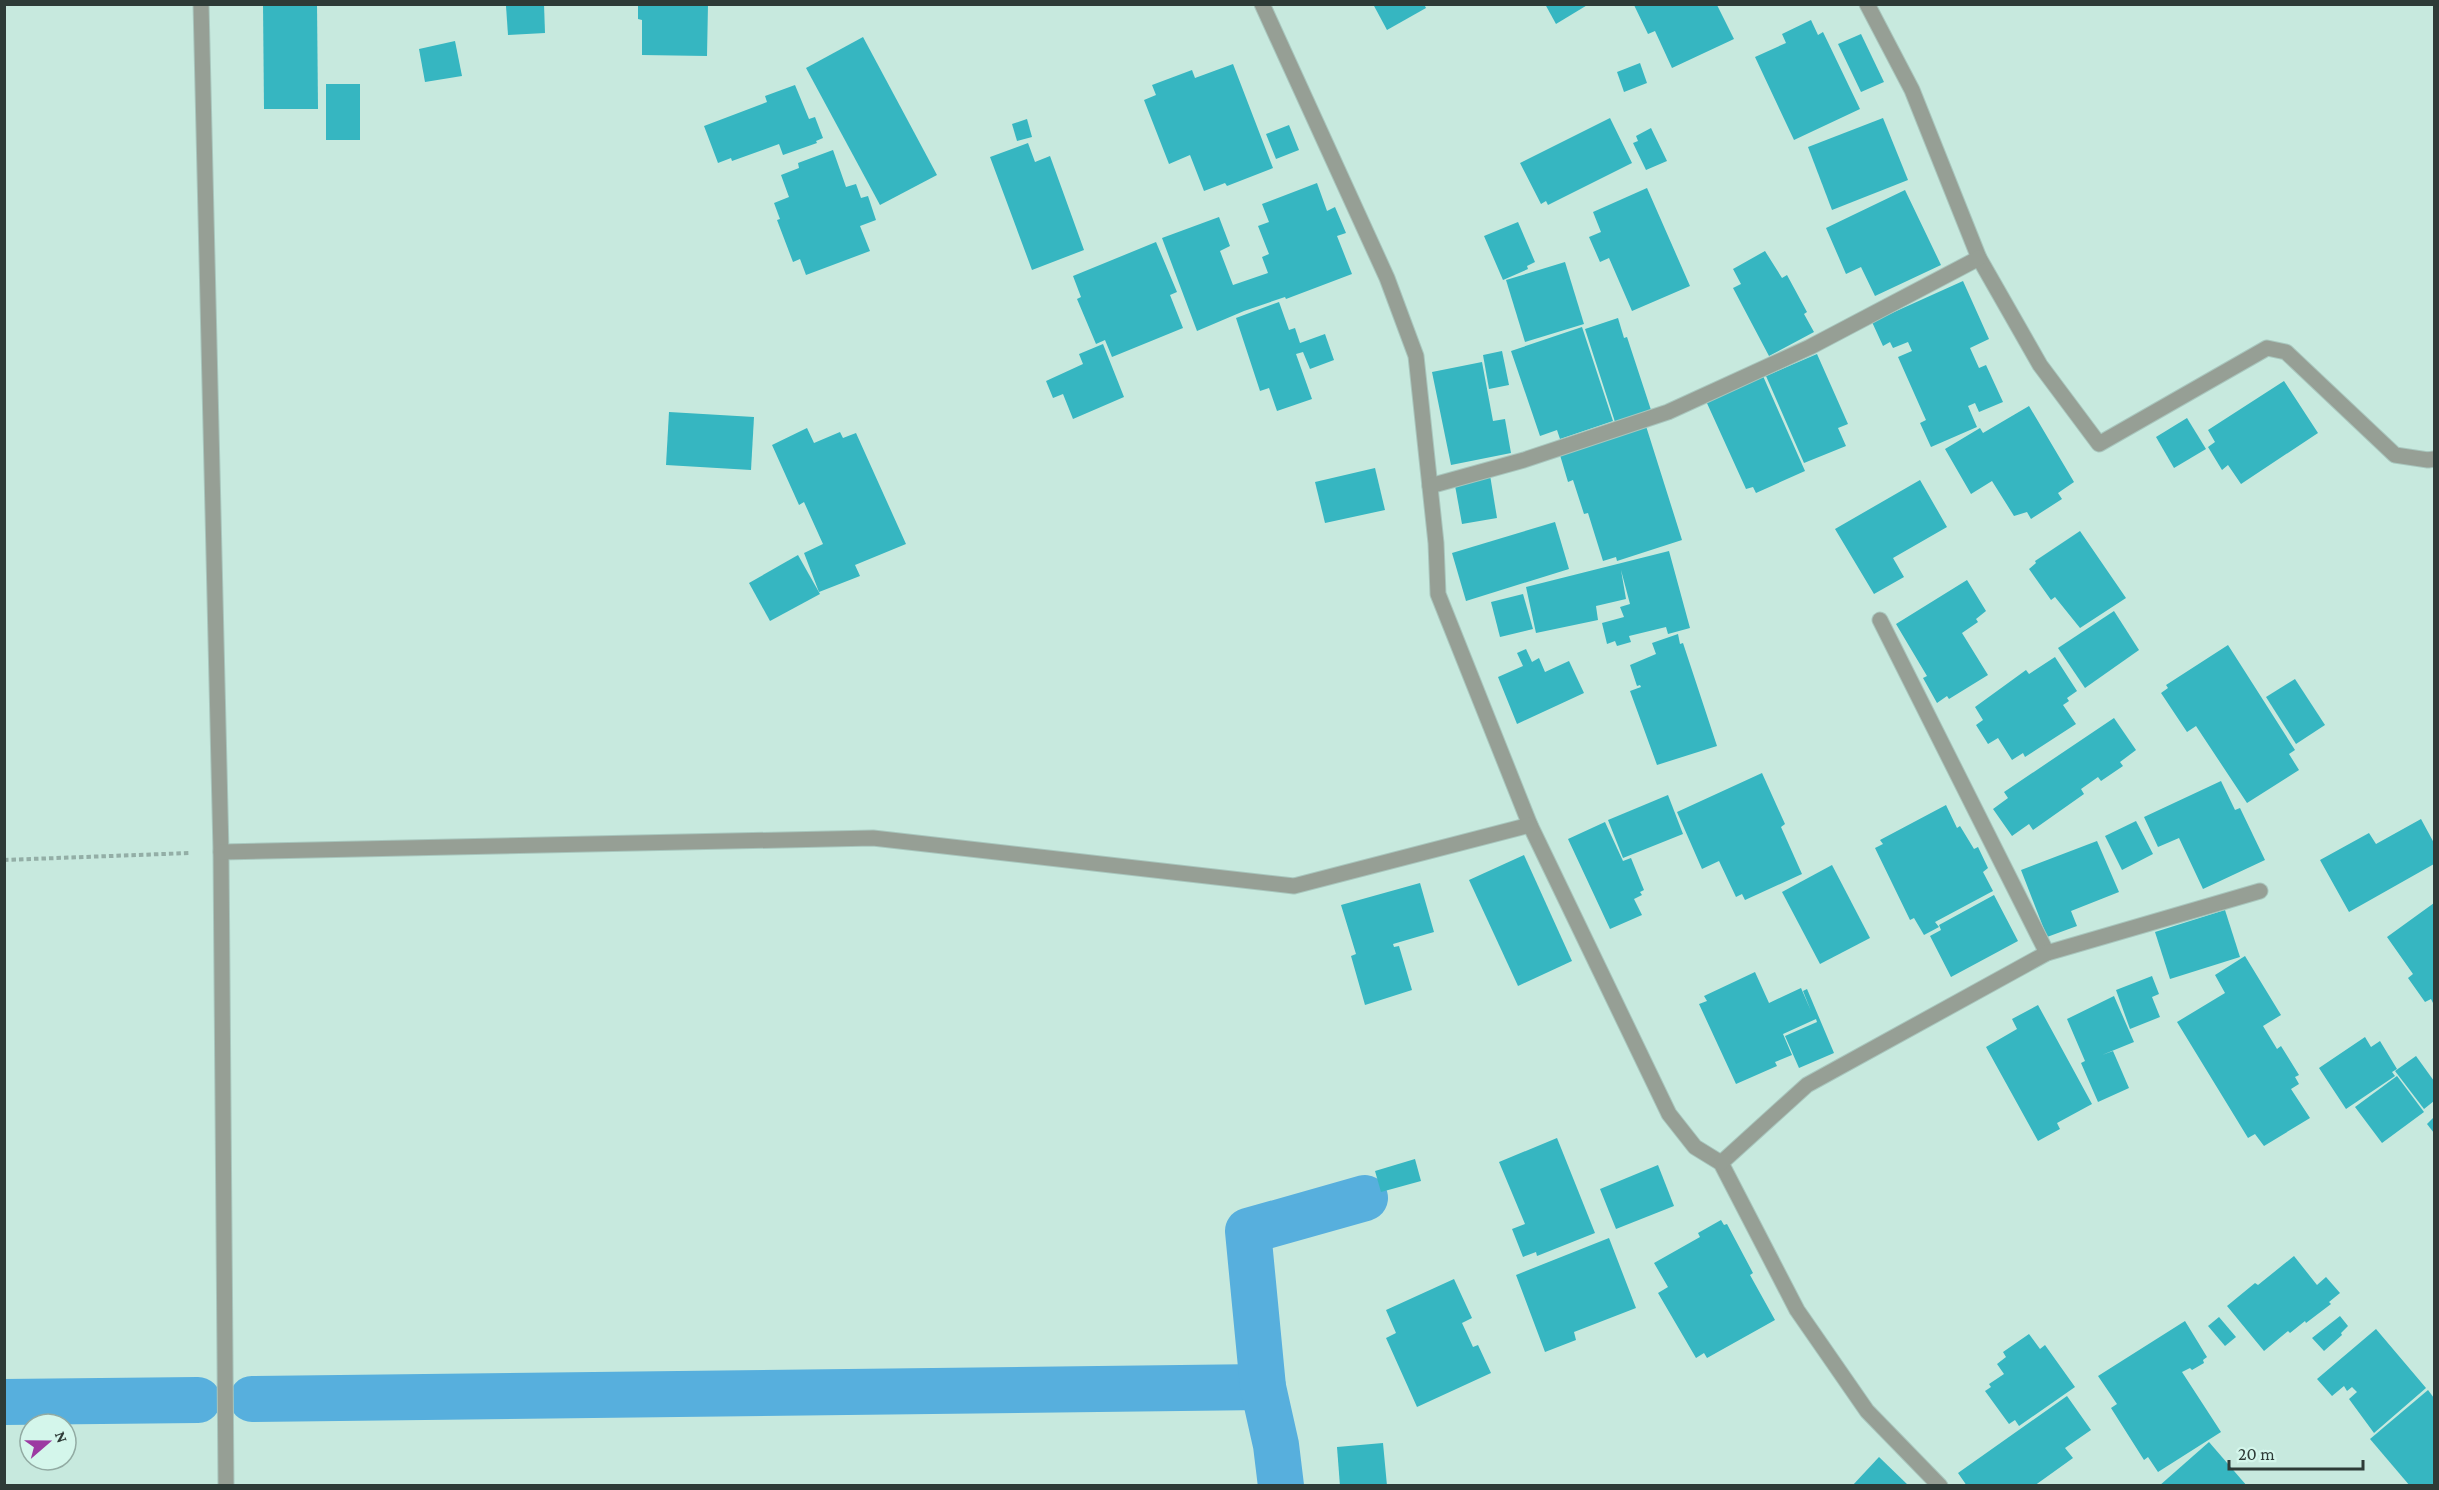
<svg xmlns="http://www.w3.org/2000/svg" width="2439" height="1490" viewBox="0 0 2439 1490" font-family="'Crimson Pro',serif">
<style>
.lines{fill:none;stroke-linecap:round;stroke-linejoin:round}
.canal{stroke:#57afdd;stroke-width:46}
.building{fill:#36b6c1}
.street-casing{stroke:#a8c6bd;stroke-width:17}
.path{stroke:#93aea6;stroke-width:4;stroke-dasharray:4.5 3;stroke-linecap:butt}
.street{stroke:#969f95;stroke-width:15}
</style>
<rect width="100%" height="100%" fill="#c7e9de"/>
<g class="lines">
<!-- canal -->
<g class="canal">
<polyline points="252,1399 1263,1387"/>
<polyline points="4,1402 198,1400"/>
<polyline points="1281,1486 1276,1445 1263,1387 1248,1231 1365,1198"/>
</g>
</g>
<!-- building -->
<g class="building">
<polygon points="263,4 317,4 318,109 264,109"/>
<polygon points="544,4 545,33 508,35 506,6"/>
<polygon points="638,4 708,4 707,56 642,55 642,20 638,19"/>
<polygon points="1373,4 1424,4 1426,8 1387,30"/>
<polygon points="1545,4 1589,4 1556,24"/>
<polygon points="1634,5 1717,5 1734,39 1672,68 1655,31 1648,34"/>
<polygon points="1811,20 1818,35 1823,32 1860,109 1794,140 1755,57 1786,43 1782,34"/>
<polygon points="1861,34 1884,82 1861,92 1838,44"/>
<polygon points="863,37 937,175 880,205 806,68"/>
<polygon points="455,41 462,76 425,82 419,49"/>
<polygon points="1640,63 1647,83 1624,92 1617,72"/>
<polygon points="1233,64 1273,168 1227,186 1225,183 1204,191 1190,155 1169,164 1144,100 1156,95 1152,85 1192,70 1195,78"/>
<rect x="326" y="84" width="34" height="56"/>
<polygon points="795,85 809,119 815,117 823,138 816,141 817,143 783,155 779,144 732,161 731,158 718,163 704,126 767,102 765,96"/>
<polygon points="1610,118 1632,163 1548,205 1546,201 1541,204 1520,163"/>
<polygon points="1883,118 1908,180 1832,210 1808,147"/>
<polygon points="1027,119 1032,137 1017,141 1012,124"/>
<polygon points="1289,125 1299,150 1276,159 1266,134"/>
<polygon points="1651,128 1667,161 1646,170 1633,143 1638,141 1636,136"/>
<polygon points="1028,143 1035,162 1050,156 1084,250 1032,270 990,157"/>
<polygon points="833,150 846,187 856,184 861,198 868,196 876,220 860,226 870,251 806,275 800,259 793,262 777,220 780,219 774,203 789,197 781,175 799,168 798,163"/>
<polygon points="1317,183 1327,211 1335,207 1346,233 1337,236 1352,274 1286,299 1285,297 1244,311 1197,331 1162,238 1219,217 1230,246 1220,251 1233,285 1268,273 1262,257 1269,254 1258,226 1269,222 1262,204"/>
<polygon points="1647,188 1690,286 1632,311 1609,258 1600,262 1589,237 1601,232 1593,212"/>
<polygon points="1905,190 1941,265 1875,296 1861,267 1846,274 1826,228"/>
<polygon points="1518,222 1535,262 1527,266 1528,269 1503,280 1484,236"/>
<polygon points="1156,242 1177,292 1170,295 1183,328 1112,357 1105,340 1096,344 1077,299 1081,297 1073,276"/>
<polygon points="1765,251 1782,278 1787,275 1807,312 1804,314 1814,332 1769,356 1733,288 1741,284 1733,269"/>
<polygon points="1565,262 1584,324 1525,342 1506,280"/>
<polygon points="1963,281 1989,339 1970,348 1979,368 1986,365 2003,402 1979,412 1975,403 1968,406 1977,427 1931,447 1920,423 1926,420 1898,357 1912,351 1908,342 1893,348 1890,342 1883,346 1872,322"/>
<polygon points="1279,302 1289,330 1295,328 1300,343 1325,334 1334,360 1310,369 1303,352 1296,354 1312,399 1277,411 1269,388 1260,391 1236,318"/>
<polygon points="1618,318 1624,338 1627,337 1651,410 1615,422 1585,329"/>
<polygon points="1582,327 1613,421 1560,439 1557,430 1540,436 1511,351"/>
<polygon points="1103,344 1124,397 1073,419 1063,394 1053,398 1046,381 1083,364 1079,354"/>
<polygon points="1502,351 1509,385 1489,389 1483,355"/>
<polygon points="1817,354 1848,424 1838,428 1846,446 1804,463 1766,376"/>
<polygon points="1482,362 1493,421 1505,419 1511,453 1451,465 1432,372"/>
<polygon points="1763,376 1805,471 1756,493 1753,487 1746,489 1706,401"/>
<polygon points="2284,381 2318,433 2241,484 2228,465 2222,470 2208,447 2215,442 2208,430"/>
<polygon points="2029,406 2074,482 2058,493 2062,499 2031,519 2027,512 2014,516 1992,481 1971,494 1945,449 1980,428 1983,433"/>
<polygon points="669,412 754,417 751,470 666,465"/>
<polygon points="2187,418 2206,449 2174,468 2156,437"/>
<polygon points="1646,426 1682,540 1617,561 1616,557 1603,561 1588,513 1584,514 1573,480 1568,482 1560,455"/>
<polygon points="807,428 814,443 840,432 843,438 856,433 906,544 855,565 860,576 819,592 804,553 823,544 804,502 799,505 772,445"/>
<polygon points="1375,468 1385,510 1325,523 1315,482"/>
<polygon points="1490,475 1497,518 1462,524 1454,480"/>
<polygon points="1920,480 1947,527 1893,558 1904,577 1874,594 1835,529"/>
<polygon points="1555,522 1569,569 1466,601 1452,553"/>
<polygon points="2080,531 2126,598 2080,628 2055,597 2051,600 2029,569 2036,563 2035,561"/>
<polygon points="1669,551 1690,628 1668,634 1666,627 1629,636 1631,642 1617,646 1615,641 1607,644 1602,623 1624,617 1620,607 1630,604 1621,570 1626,599 1596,606 1598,620 1536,633 1526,587"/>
<polygon points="798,555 820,594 770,621 749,583"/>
<polygon points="1967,580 1986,611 1976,619 1978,622 1962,633 1988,675 1949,699 1947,696 1937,703 1923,678 1927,676 1896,624"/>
<polygon points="1523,594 1533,629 1500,637 1491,602"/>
<polygon points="2114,611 2139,650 2085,688 2058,648"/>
<polygon points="1678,634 1680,644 1683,643 1717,746 1657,765 1630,691 1641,687 1640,685 1637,686 1630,665 1656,654 1652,643"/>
<polygon points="2228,645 2295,750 2289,754 2299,770 2247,803 2196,726 2187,732 2161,693 2168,688 2166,685"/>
<polygon points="1526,649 1532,662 1539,658 1545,672 1569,661 1584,693 1517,724 1498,677 1523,666 1517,653"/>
<polygon points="2055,657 2077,691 2067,698 2069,701 2063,705 2076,724 2025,757 2023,753 2012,760 1998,738 1988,744 1976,725 1983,720 1975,707 2026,670 2029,674"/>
<polygon points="2295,679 2325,725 2296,744 2266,697"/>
<polygon points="2114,718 2136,750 2120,762 2123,766 2101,781 2098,777 2081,789 2084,794 2033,830 2029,824 2012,836 1993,809 2008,798 2004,792"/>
<polygon points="1762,773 1785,824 1781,827 1802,874 1745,900 1742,894 1736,897 1719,861 1702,869 1677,812"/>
<polygon points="2221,781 2235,810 2240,808 2265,860 2203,889 2179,838 2158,847 2144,817"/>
<polygon points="1668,795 1683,834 1623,858 1608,820"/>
<polygon points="1946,805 1957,828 1960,826 1974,849 1978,847 1988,868 1983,872 1993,891 1935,922 1939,927 1924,935 1914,918 1910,920 1875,848 1883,844 1880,840"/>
<polygon points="2421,819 2434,843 2434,864 2349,912 2320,860 2369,833 2376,844"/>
<polygon points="2136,821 2153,854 2122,870 2105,836"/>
<polygon points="1605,822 1623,861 1631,858 1644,890 1640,892 1642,895 1634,899 1642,915 1610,929 1568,839"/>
<polygon points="2097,841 2119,892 2071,911 2077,926 2047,937 2021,870"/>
<polygon points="1524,855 1572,961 1518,986 1469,880"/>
<polygon points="1832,865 1870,938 1820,964 1782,892"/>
<polygon points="1420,883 1434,932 1393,944 1394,947 1399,946 1412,990 1365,1005 1351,956 1356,954 1341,905"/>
<polygon points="1994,895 2018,941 1951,977 1930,936 1941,930 1939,925"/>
<polygon points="2434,903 2434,1005 2431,999 2425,1002 2408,978 2413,974 2387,937"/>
<polygon points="2225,910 2240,957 2170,979 2155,932"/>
<polygon points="2245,956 2281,1015 2263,1026 2277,1049 2281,1046 2299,1075 2295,1077 2299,1084 2291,1089 2310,1118 2264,1146 2255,1134 2248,1138 2177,1022 2225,993 2215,975"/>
<polygon points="1755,972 1769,1003 1801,988 1811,1011 1803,991 1807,989 1834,1053 1799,1068 1785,1036 1817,1022 1816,1019 1783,1034 1792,1055 1775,1062 1777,1066 1736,1084 1699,1004 1707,1001 1704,996"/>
<polygon points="2152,976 2159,994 2152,997 2160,1017 2130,1029 2116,990"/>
<polygon points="2114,996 2134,1042 2102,1055 2113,1051 2129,1088 2098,1102 2081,1063 2085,1061 2067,1019"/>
<polygon points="2038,1005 2092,1104 2057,1123 2060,1129 2038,1141 1986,1047 2017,1029 2012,1019"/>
<polygon points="2365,1037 2371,1047 2380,1041 2397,1069 2392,1072 2395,1076 2346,1109 2319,1068"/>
<polygon points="2416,1056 2434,1081 2434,1101 2424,1109 2395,1071"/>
<polygon points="2397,1076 2424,1112 2382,1143 2355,1107"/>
<polygon points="2434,1117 2434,1133 2427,1124"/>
<polygon points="1557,1138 1595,1233 1537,1256 1536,1252 1523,1257 1512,1229 1525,1224 1499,1162"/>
<polygon points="1415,1159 1421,1181 1381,1192 1375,1171"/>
<polygon points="1658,1165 1674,1206 1616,1229 1600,1189"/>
<polygon points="1721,1220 1724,1225 1727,1224 1753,1273 1750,1275 1775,1320 1707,1358 1704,1353 1696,1358 1658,1293 1668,1287 1654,1263 1700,1237 1698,1233"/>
<polygon points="1609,1238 1636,1308 1574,1332 1576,1340 1545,1352 1516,1275"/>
<polygon points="2294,1256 2317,1285 2326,1277 2340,1293 2329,1302 2331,1304 2306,1323 2305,1321 2290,1333 2288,1331 2264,1351 2227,1306 2255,1283 2258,1285"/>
<polygon points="1454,1279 1472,1318 1462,1323 1473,1347 1478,1345 1491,1373 1417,1407 1386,1338 1396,1333 1386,1310"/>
<polygon points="2340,1316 2348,1326 2341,1333 2342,1335 2324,1351 2312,1338"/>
<polygon points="2219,1317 2236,1337 2225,1346 2208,1326"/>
<polygon points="2185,1321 2207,1357 2203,1360 2204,1363 2192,1370 2190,1368 2182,1372 2221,1432 2158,1472 2148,1457 2144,1460 2111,1408 2117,1404 2098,1376"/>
<polygon points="2376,1329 2426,1388 2374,1433 2349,1399 2357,1392 2352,1387 2347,1391 2344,1386 2332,1396 2317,1379"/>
<polygon points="2029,1334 2040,1349 2045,1345 2075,1387 2019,1426 2015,1420 2009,1424 1985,1391 1991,1387 1989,1384 2004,1374 1997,1364 2006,1357 2003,1352"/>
<polygon points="2428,1390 2434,1398 2434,1486 2410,1486 2370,1439"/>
<polygon points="2067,1396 2091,1430 2065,1448 2073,1458 2034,1486 1967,1486 1958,1473"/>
<polygon points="2209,1442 2247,1486 2159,1486"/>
<polygon points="1383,1443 1387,1486 1340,1486 1337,1447"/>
<polygon points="1879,1457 1909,1486 1852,1486"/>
</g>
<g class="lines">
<!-- street casing -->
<g class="street-casing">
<g id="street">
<polyline points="201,4 221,852 226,1486"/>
<polyline points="1262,4 1387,278 1416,356 1436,543 1438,594 1530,825 1669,1114 1695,1147 1721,1163 1797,1310 1867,1411 1940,1486"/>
<polyline points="1867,4 1912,90 1979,258 2040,365 2099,444 2267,348 2286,352 2395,455 2428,460 2434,459"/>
<polyline points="1430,486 1524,460 1668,412 1810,347 1979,258"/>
<polyline points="1880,620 2047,953"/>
<polyline points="221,852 873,838 1294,886 1530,825"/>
<polyline points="1721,1163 1807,1085 2047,953 2260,891"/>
</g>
</g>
<!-- path -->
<polyline class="path" points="4,860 190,853"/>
<!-- street -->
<use href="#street" class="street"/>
</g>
<!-- border -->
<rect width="2439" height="1490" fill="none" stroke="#2e3b37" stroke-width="12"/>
<!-- north arrow -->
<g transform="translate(48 1442) rotate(70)"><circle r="28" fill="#d4f6eb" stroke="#92aba3" stroke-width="1.5"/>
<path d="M0-4.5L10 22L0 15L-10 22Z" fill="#9c3aa2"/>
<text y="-9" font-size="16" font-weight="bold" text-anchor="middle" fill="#2e3b37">N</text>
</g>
<!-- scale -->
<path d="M2229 1460v9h134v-9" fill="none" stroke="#2e3b37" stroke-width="3"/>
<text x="2238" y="1460" font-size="18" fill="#2e3b37" stroke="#d4f6eb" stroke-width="4.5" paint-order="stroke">20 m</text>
</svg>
